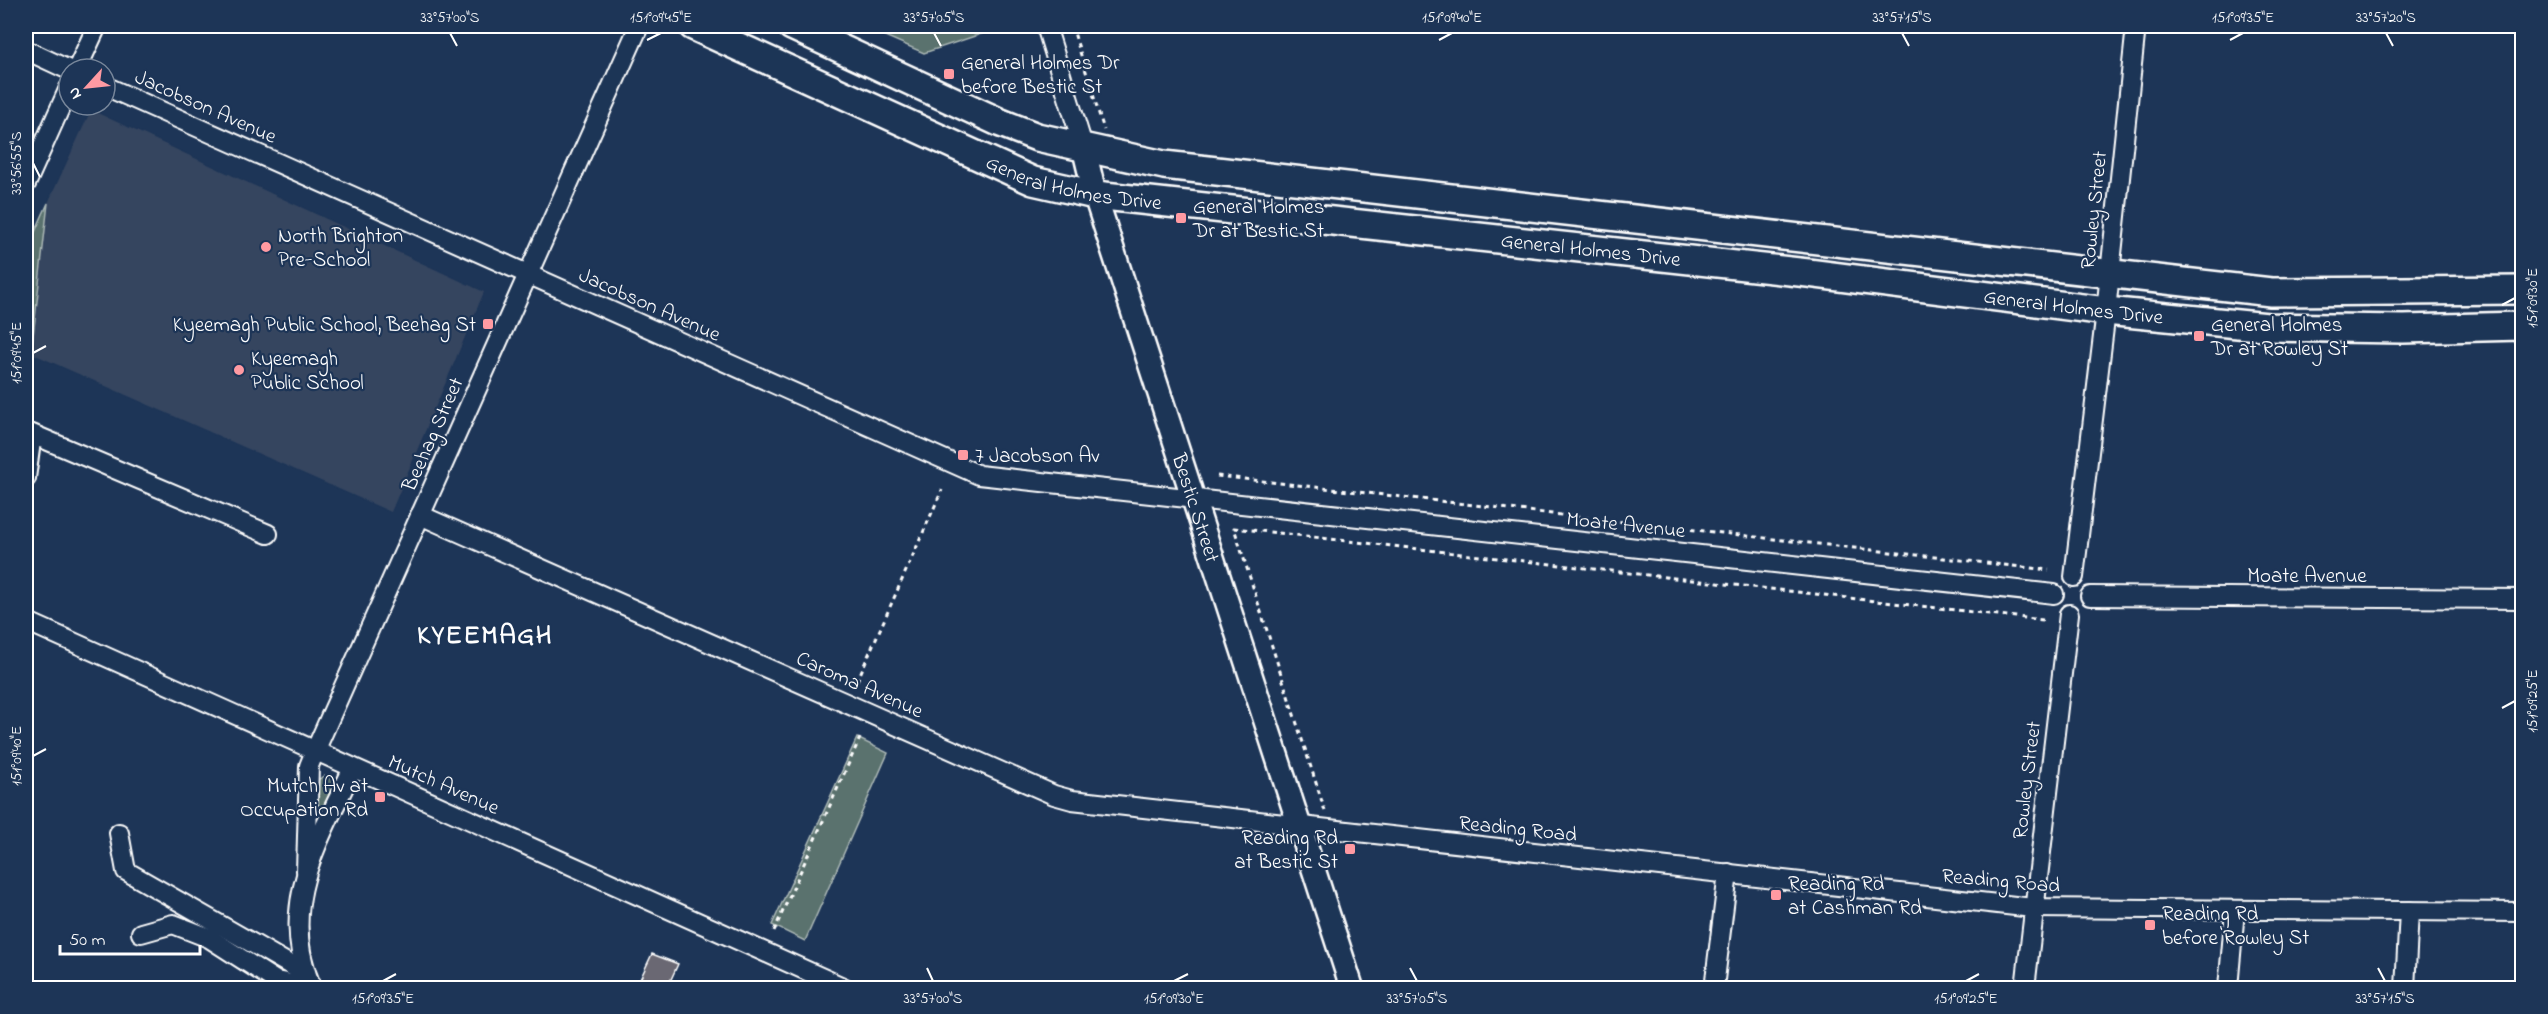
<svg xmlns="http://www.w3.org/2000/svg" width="2548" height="1014" viewBox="0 0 2548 1014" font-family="'Indie Flower',sans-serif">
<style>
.built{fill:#34445f}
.green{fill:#5a726e;stroke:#acb8b6;stroke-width:1.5}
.building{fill:#6a6873;stroke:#fff;stroke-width:1.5}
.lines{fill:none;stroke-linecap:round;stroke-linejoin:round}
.minor-casing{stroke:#fff;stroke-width:22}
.major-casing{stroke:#fff;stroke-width:27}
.highway-casing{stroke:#fff;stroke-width:32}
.path{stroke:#fff;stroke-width:3;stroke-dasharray:4.5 4.5;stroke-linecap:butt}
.minor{stroke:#1d3557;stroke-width:18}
.major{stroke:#1d3557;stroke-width:22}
.highway{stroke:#1d3557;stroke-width:27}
.ticks{fill:none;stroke:#fff;stroke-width:2}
.poi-dot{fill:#ff9aa2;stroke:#1d3557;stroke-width:2}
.labels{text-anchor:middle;stroke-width:4.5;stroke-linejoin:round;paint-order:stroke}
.poi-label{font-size:21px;fill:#fff;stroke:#1d3557;text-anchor:start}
.street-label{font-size:21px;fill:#fff;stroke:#1d3557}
.district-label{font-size:27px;font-weight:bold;letter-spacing:1.5px;fill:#fff;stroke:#1d3557}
.neatline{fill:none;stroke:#fff;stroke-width:2}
.ticks-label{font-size:15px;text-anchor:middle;fill:#fff}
</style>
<rect width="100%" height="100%" fill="#1d3557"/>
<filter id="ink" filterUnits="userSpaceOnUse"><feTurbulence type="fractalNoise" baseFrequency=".0167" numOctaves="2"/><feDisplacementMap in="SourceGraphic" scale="12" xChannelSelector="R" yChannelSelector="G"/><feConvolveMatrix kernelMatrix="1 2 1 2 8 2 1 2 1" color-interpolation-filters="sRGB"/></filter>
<g filter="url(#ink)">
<!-- built -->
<polygon class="built" points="91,110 484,292 391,512 31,353 48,203"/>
<!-- green -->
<g class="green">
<polygon points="862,26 1005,26 924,53"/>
<polygon points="48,203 26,399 26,252"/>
<polygon points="857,738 888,753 805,941 772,925"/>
<polygon points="325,776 333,779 337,785 315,839 317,780"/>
</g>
<!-- building -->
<polygon class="building" points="652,954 678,964 667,988 636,988"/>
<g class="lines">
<!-- minor casing -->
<g class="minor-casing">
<g id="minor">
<polyline points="1046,26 1084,149"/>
<polyline points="26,50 69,70"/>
<polyline points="77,69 97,26"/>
<polyline points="105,86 979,475 2054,594"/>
<polyline points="26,184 69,88"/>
<polyline points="26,478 32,434 268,534"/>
<polyline points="420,515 1054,795 1072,800 2033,908 2522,912"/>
<polyline points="2074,577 2106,311 2136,26"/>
<polyline points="2090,596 2522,599"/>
<polyline points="26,621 845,988"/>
<polyline points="119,833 126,871 306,974"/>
<polyline points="306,871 309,766 315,751 639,26"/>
<polyline points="141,933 173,924 209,938 276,981 312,988"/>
<path d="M312,988C276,906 319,841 353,768"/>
<polyline points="1714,988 1728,873"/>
<polyline points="2025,988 2069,614"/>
<polyline points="2228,988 2235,910"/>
<polyline points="2405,988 2409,911"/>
</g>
</g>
<!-- major casing -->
<g class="major-casing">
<g id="major">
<path id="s1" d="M1084,149L1095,195L1352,988"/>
</g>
</g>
<!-- highway casing -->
<g class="highway-casing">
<g id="highway">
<path id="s2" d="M693,26L1033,181L1095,195L1808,273L2106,311L2268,327L2403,329L2522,326"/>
<polyline points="792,26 1001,123 1037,137 1164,165 2271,292 2522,290"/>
</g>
</g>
<!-- path -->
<g class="path">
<polyline points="1072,26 1104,130"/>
<polyline points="1217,476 2049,570"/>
<polyline points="857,681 942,490"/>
<polyline points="1325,811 1234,528 2043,620"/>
<polyline points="774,931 860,738"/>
</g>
<!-- minor -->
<use href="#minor" class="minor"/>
<!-- major -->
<use href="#major" class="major"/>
<!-- highway -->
<use href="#highway" class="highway"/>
</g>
</g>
<!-- ticks -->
<path class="ticks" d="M450,33L457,46M934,33L941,46M1902,33L1909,46M2386,33L2393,46M647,40L661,33M1439,40L1452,33M2230,40L2243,33M33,163L40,177M2502,305L2515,298M33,353L46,346M2502,708L2515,701M33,756L46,749M927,968L933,981M1410,968L1417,981M2378,968L2385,981M383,981L396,974M1174,981L1188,974M1966,981L1979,974"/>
<!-- markers -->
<g class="poi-dot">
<rect x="943" y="68" width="12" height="12" rx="3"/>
<rect x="1175" y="212" width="12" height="12" rx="3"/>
<circle cx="266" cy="247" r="6"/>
<rect x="482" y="318" width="12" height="12" rx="3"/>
<rect x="2193" y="330" width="12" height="12" rx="3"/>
<circle cx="239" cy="370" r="6"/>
<rect x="957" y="449" width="12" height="12" rx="3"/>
<rect x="374" y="791" width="12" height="12" rx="3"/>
<rect x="1344" y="843" width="12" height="12" rx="3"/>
<rect x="1770" y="889" width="12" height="12" rx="3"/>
<rect x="2144" y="919" width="12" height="12" rx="3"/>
</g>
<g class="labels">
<!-- poi labels -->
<g class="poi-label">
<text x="961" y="69">General Holmes Dr<tspan x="961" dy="24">before Bestic St</tspan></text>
<text x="1193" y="213">General Holmes<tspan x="1193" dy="24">Dr at Bestic St</tspan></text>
<text x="278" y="242">North Brighton<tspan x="278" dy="24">Pre-School</tspan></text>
<text x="476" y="331" text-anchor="end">Kyeemagh Public School, Beehag St</text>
<text x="2211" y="331">General Holmes<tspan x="2211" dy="24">Dr at Rowley St</tspan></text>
<text x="251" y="365">Kyeemagh<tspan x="251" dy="24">Public School</tspan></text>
<text x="975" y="462">7 Jacobson Av</text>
<text x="368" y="792" text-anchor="end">Mutch Av at<tspan x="368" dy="24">Occupation Rd</tspan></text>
<text x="1338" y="844" text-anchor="end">Reading Rd<tspan x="1338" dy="24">at Bestic St</tspan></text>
<text x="1788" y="890">Reading Rd<tspan x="1788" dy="24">at Cashman Rd</tspan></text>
<text x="2162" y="920">Reading Rd<tspan x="2162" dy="24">before Rowley St</tspan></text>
</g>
<!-- street labels -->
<g class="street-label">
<text transform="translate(206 106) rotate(24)" y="7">Jacobson Avenue</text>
<text dy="7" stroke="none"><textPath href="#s2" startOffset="414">General Holmes Drive</textPath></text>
<text transform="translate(2093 210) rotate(-84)" y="7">Rowley Street</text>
<text dy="7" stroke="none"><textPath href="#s2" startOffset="936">General Holmes Drive</textPath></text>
<text transform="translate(650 304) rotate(24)" y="7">Jacobson Avenue</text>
<text dy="7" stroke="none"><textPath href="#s2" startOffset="1422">General Holmes Drive</textPath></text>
<text transform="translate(432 434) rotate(-66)" y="7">Beehag Street</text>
<text dy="7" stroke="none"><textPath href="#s1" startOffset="376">Bestic Street</textPath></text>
<text transform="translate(1626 524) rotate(6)" y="7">Moate Avenue</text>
<text x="2307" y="582">Moate Avenue</text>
<text transform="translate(860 684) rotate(24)" y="7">Caroma Avenue</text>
<text transform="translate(2026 780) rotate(-83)" y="7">Rowley Street</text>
<text transform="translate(444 784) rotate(24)" y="7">Mutch Avenue</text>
<text transform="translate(1518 828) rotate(6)" y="7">Reading Road</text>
<text transform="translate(2001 880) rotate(5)" y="7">Reading Road</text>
</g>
<!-- district labels -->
<g class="district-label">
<text x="485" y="643">KYEEMAGH</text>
</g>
</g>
<!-- margin -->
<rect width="2548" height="1014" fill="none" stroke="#1d3557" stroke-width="66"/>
<!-- north arrow -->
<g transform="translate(87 87) rotate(243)"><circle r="28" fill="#1d3557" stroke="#77869a" stroke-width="1.5"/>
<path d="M0-4.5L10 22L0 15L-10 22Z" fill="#ff9aa2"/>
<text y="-9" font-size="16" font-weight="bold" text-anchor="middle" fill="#ffffff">N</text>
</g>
<!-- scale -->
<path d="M60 945v9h140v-9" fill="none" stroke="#ffffff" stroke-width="3"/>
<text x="69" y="945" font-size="18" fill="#ffffff" stroke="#1d3557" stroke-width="4.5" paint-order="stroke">50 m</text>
<rect x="33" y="33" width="2482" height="948" class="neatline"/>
<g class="ticks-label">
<text x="450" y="22">33°57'00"S</text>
<text x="661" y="22">151°09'45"E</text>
<text x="934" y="22">33°57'05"S</text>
<text x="1452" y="22">151°09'40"E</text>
<text x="1902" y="22">33°57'15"S</text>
<text x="2243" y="22">151°09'35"E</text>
<text x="2386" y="22">33°57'20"S</text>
<text transform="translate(16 163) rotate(-90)" y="5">33°56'55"S</text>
<text transform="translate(2532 298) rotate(-90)" y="5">151°09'30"E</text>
<text transform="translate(16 353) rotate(-90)" y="5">151°09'45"E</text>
<text transform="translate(2532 701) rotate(-90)" y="5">151°09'25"E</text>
<text transform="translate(16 756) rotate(-90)" y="5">151°09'40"E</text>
<text x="383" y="1003">151°09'35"E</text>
<text x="933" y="1003">33°57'00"S</text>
<text x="1174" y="1003">151°09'30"E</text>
<text x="1417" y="1003">33°57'05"S</text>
<text x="1966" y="1003">151°09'25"E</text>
<text x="2385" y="1003">33°57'15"S</text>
</g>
</svg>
